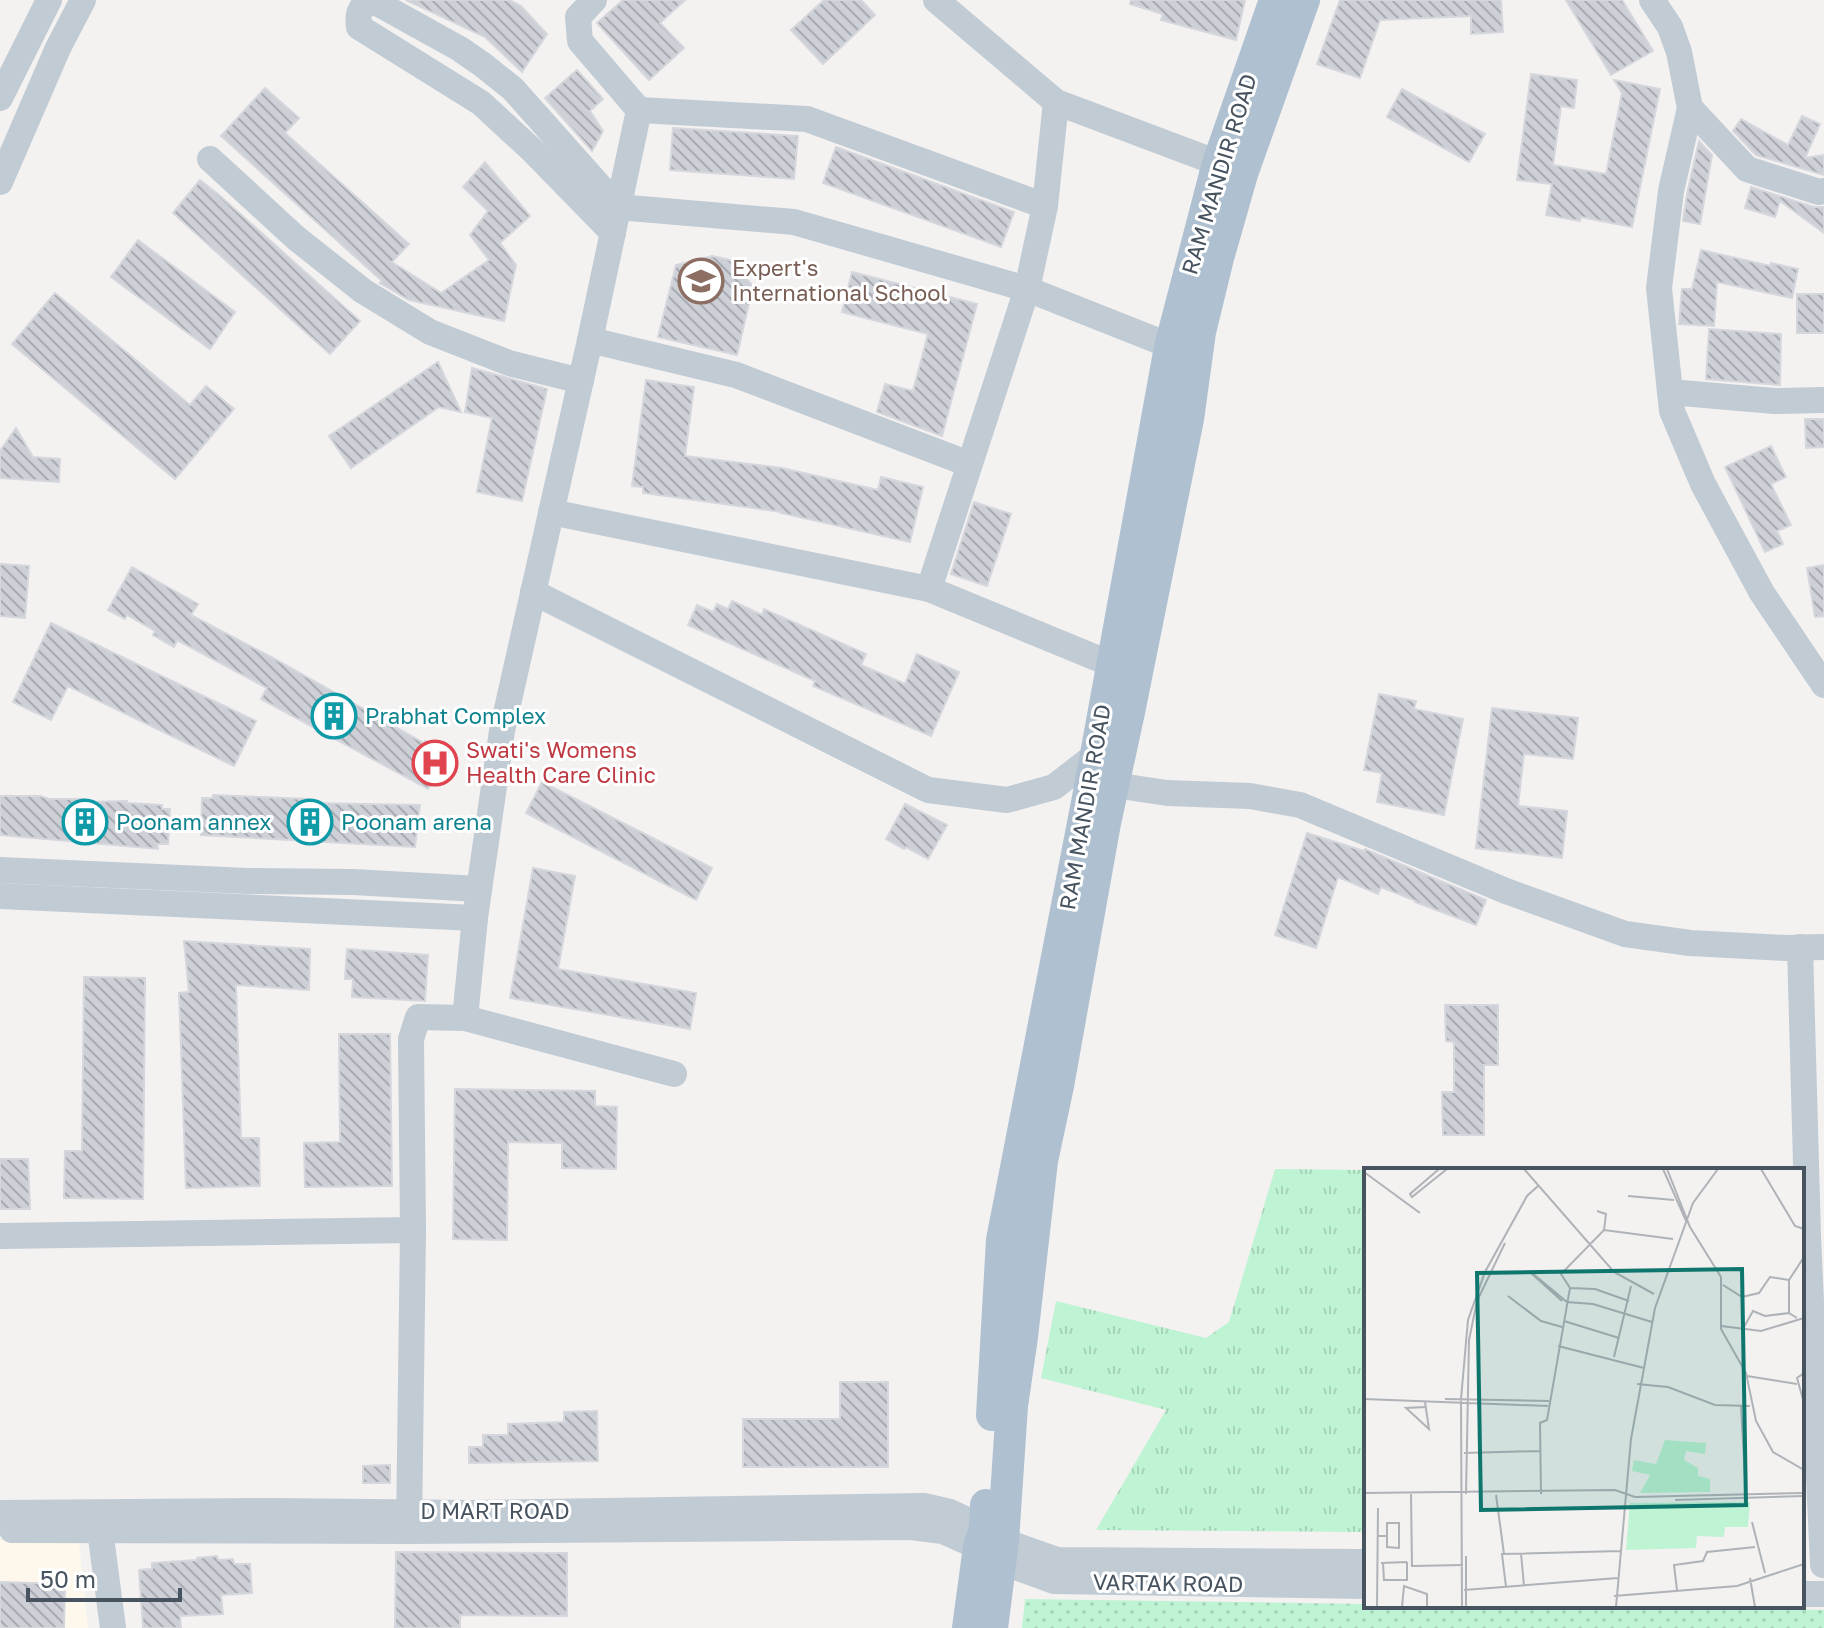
<svg xmlns="http://www.w3.org/2000/svg" width="1824" height="1628" viewBox="0 0 1824 1628" font-family="'Golos Text',sans-serif">
<style>
.commercial{fill:#fdf8eb}
.grass{fill:url(#grass-tufts)}
.park{fill:url(#park-dots)}
.building{fill:url(#building-back-hatch);stroke:#d5d7dd;stroke-width:2}
.lines{fill:none;stroke-linecap:round;stroke-linejoin:round}
.minor{stroke:#c1cbd3;stroke-width:26}
.major{stroke:#afc0d1;stroke-width:32}
.labels{text-anchor:middle;stroke-width:6;stroke-linejoin:round;paint-order:stroke}
.street-label{font-size:22px;fill:#475460;stroke:#fff}
.education-label{font-size:22px;fill:#785e54;stroke:#fff;text-anchor:start}
.culture-label{font-size:22px;fill:#0d838f;stroke:#fff;text-anchor:start}
.health-label{font-size:22px;fill:#be3a42;stroke:#fff;text-anchor:start}
.inset-road{fill:none;stroke:#afb2b7;stroke-width:2}
.view{fill:#0f766e;fill-opacity:0.15;stroke:#0f766e;stroke-width:4}
.inset-edge{fill:none;stroke:#475460;stroke-width:4}
</style>
<defs>
<pattern id="grass-tufts" width="24" height="20" patternUnits="userSpaceOnUse" patternTransform="scale(2)"><rect width="24" height="20" fill="#bef3d3"/><path d="M3 7l-1-3M5 7V3M7 7l1-3M15 17l-1-3M17 17v-4M19 17l1-3" fill="none" stroke="#a5d2b8"/></pattern>
<pattern id="park-dots" width="8" height="8" patternUnits="userSpaceOnUse" patternTransform="scale(2)"><rect width="8" height="8" fill="#bef3d3"/><path d="M2 2h.1M6 6h.1" fill="none" stroke="#a5d2b8" stroke-width="1.8" stroke-linecap="round"/></pattern>
<pattern id="building-back-hatch" width="6" height="6" patternUnits="userSpaceOnUse" patternTransform="scale(2)"><rect width="6" height="6" fill="#cdd0d6"/><path d="M-1 5l2 2M0 0l6 6M5-1l2 2" fill="none" stroke="#a8abb1"/></pattern>
</defs>
<rect width="100%" height="100%" fill="#f4f1f1"/>
<!-- commercial -->
<polygon class="commercial" points="0,1540 79,1542 88,1628 0,1628"/>
<!-- grass -->
<polygon class="grass" points="1275,1169 1366,1170 1366,1532 1096,1530 1166,1410 1041,1378 1056,1301 1206,1338 1229,1322"/>
<!-- park -->
<polygon class="park" points="1025,1599 1366,1604 1366,1606 1547,1606 1824,1610 1824,1628 1022,1628"/>
<!-- building -->
<g class="building">
<polygon points="406,0 509,0 521,6 547,34 522,72 485,37"/>
<polygon points="623,0 685,0 660,23 684,48 649,80 597,23"/>
<polygon points="824,0 861,0 875,15 823,64 791,30"/>
<polygon points="1131,0 1245,0 1236,40 1161,20 1163,14 1130,4"/>
<polygon points="1340,0 1501,0 1503,32 1471,34 1471,16 1380,20 1360,78 1317,64"/>
<polygon points="1566,0 1622,0 1653,51 1611,75"/>
<polygon points="577,70 603,99 590,111 603,131 592,151 545,98"/>
<polygon points="1531,74 1577,80 1574,108 1561,106 1553,165 1606,174 1622,93 1614,80 1660,89 1632,227 1581,217 1580,221 1546,215 1552,184 1517,180"/>
<polygon points="265,88 299,118 285,133 409,244 392,262 441,293 489,260 470,235 488,211 463,187 485,162 530,216 500,243 516,265 504,321 409,300 380,283 382,281 221,136"/>
<polygon points="1402,89 1485,134 1469,162 1387,117"/>
<polygon points="1802,116 1820,124 1805,158 1824,155 1824,175 1756,155 1733,131 1741,119 1788,145"/>
<polygon points="673,128 798,136 794,179 670,170"/>
<polygon points="1699,141 1712,155 1700,224 1683,221 1687,194"/>
<polygon points="836,147 1014,212 1001,247 823,183"/>
<polygon points="200,180 218,194 360,321 330,354 173,213"/>
<polygon points="1751,187 1814,207 1824,207 1824,233 1780,201 1775,217 1745,208"/>
<polygon points="138,240 235,312 210,349 111,277"/>
<polygon points="1701,250 1771,266 1771,263 1798,269 1792,298 1717,282 1714,326 1679,324 1682,289 1692,289"/>
<polygon points="712,256 730,260 753,286 737,355 658,337 676,265"/>
<polygon points="852,272 977,304 942,436 877,412 885,384 913,391 928,334 842,312"/>
<polygon points="55,293 190,405 206,386 234,409 175,479 12,344"/>
<rect x="1797" y="294" width="27" height="39"/>
<polygon points="1709,329 1781,334 1780,385 1706,379"/>
<polygon points="438,362 461,412 439,407 351,468 329,436"/>
<polygon points="472,368 547,389 522,501 477,492 492,418 465,412"/>
<polygon points="646,380 694,387 685,456 782,468 878,490 881,477 923,487 910,542 781,513 782,512 643,493 643,487 632,486"/>
<polygon points="1805,419 1824,419 1824,447 1806,448"/>
<polygon points="16,428 33,457 60,459 59,482 0,478 0,451"/>
<polygon points="1771,446 1786,477 1771,484 1791,525 1777,531 1783,544 1765,552 1725,467"/>
<polygon points="974,502 1011,514 987,586 951,574"/>
<polygon points="0,564 29,566 25,618 0,616"/>
<polygon points="1824,565 1824,616 1815,617 1807,568"/>
<polygon points="132,567 198,604 191,615 273,658 424,743 425,741 448,753 428,789 261,699 267,688 177,640 174,647 153,635 155,631 127,615 125,619 108,610"/>
<polygon points="732,601 762,615 764,609 866,654 861,665 905,684 917,654 959,672 931,736 813,686 815,681 688,625 697,605 713,612 717,604 728,609"/>
<polygon points="51,623 256,721 234,766 68,686 51,720 13,702"/>
<polygon points="1379,694 1416,701 1414,709 1463,719 1444,815 1377,802 1382,773 1364,770"/>
<polygon points="1492,708 1578,718 1573,759 1524,754 1518,806 1567,811 1562,858 1476,848"/>
<polygon points="542,782 712,868 696,900 526,813"/>
<polygon points="213,795 309,799 309,803 420,805 415,847 201,835 202,798 213,798"/>
<polygon points="0,796 40,796 49,799 84,799 84,802 127,801 127,803 162,805 162,809 170,809 168,844 157,844 158,849 0,835"/>
<polygon points="905,804 947,825 928,859 906,847 904,849 886,839"/>
<polygon points="1307,833 1364,851 1365,849 1486,900 1476,925 1415,902 1416,901 1381,887 1378,894 1338,877 1316,948 1275,935"/>
<polygon points="533,868 575,876 558,969 696,993 690,1029 510,998"/>
<polygon points="184,941 310,949 309,990 236,985 241,1138 259,1138 260,1186 186,1188 179,993 189,992"/>
<polygon points="347,949 428,955 425,1001 352,997 353,979 345,979"/>
<polygon points="84,977 145,978 143,1199 64,1198 65,1151 82,1151"/>
<polygon points="1445,1005 1498,1005 1498,1065 1484,1065 1484,1135 1443,1135 1442,1092 1454,1092 1454,1042 1446,1041"/>
<polygon points="339,1034 390,1034 392,1186 305,1187 304,1143 340,1142"/>
<polygon points="455,1089 595,1091 595,1106 617,1107 616,1169 562,1168 562,1143 508,1142 507,1240 453,1239"/>
<polygon points="0,1159 28,1159 30,1209 0,1209"/>
<polygon points="840,1382 888,1382 888,1467 743,1467 743,1419 840,1419"/>
<polygon points="597,1411 598,1461 469,1463 469,1447 483,1447 483,1435 508,1435 508,1424 564,1422 564,1412"/>
<polygon points="390,1465 390,1483 363,1483 363,1466"/>
<polygon points="396,1552 567,1553 567,1616 460,1615 460,1628 395,1628"/>
<polygon points="217,1556 218,1560 233,1559 234,1564 250,1564 252,1593 221,1595 223,1614 180,1616 181,1628 143,1628 139,1570 152,1569 152,1563 197,1560 197,1558"/>
<polygon points="0,1582 65,1584 64,1628 0,1628"/>
</g>
<g class="lines">
<!-- minor -->
<g class="minor">
<polyline points="936,0 1056,102 1218,163"/>
<polyline points="1652,0 1670,27 1679,52 1690,108 1671,191 1659,288 1672,411 1703,484 1762,593 1824,685"/>
<polyline points="0,98 49,0"/>
<polyline points="1690,108 1747,169 1819,192 1824,191"/>
<polyline points="639,110 807,119 1045,206"/>
<polyline points="210,159 296,238 363,291 430,332 509,363 581,381"/>
<polyline points="0,182 58,48 83,0"/>
<path d="M613,233L532,150L481,103L359,27C357,13 360,2 377,3L460,49L483,65L513,89L618,207L794,222L1027,289L1186,352"/>
<polyline points="590,340 736,375 969,464"/>
<polyline points="1670,392 1774,401 1824,400"/>
<polyline points="551,512 929,589 1111,664 1129,667"/>
<polyline points="929,589 1027,289 1045,206 1056,102"/>
<polyline points="533,592 928,790 1007,800 1054,787 1094,756"/>
<polyline points="1094,782 1167,793 1250,796 1300,805 1506,891 1625,934 1690,943 1786,948 1824,947"/>
<polyline points="0,870 248,881 353,882 479,889"/>
<polyline points="0,896 475,918"/>
<polyline points="1800,947 1808,1236 1823,1565"/>
<polyline points="465,1018 674,1074"/>
<polyline points="0,1236 413,1230"/>
<polyline points="0,1513 270,1511 472,1513 924,1506 950,1512 985,1528 1003,1541 1057,1560 1366,1562"/>
<polyline points="12,1530 409,1531 911,1527 943,1531 979,1547 999,1561 1054,1581 1366,1586"/>
<polyline points="100,1530 113,1628"/>
<polyline points="409,1531 413,1230 411,1039 418,1017 465,1018 475,918 502,731 590,340 639,110 580,41 578,17 594,0"/>
<polyline points="1802,1594 1824,1594"/>
</g>
<!-- major -->
<g class="major">
<polyline points="992,1415 1002,1240 1091,782 1170,347 1218,163 1275,0"/>
<polyline points="968,1628 979,1547 985,1528 986,1505"/>
<polyline points="992,1628 1003,1541 1012,1406 1022,1337 1042,1161 1058,1086 1105,823 1129,712 1188,419 1200,332 1218,258 1242,174 1304,0"/>
</g>
</g>
<!-- icons -->
<defs>
<g id="school-ring" transform="scale(2.3)"><circle r="9.5" fill="#fff" stroke="#8d6e63" stroke-width="1.5"/><path d="M0-5L7-2L0 1L-7-2ZM-4 1L0 2.5L4 1V4Q0 6-4 4Z" fill="#8d6e63"/></g>
<g id="building-ring" transform="scale(2.3)"><circle r="9.5" fill="#fff" stroke="#0f9aa8" stroke-width="1.5"/><path d="M-4-6H4V6H1V3H-1V6H-4ZM-2.5-4.3h1.7v1.8h-1.7ZM.8-4.3h1.7v1.8H.8ZM-2.5-1h1.7V.8h-1.7ZM.8-1h1.7V.8H.8Z" fill="#0f9aa8"/></g>
<g id="hospital-ring" transform="scale(2.3)"><circle r="9.5" fill="#fff" stroke="#e0444e" stroke-width="1.5"/><path d="M-5-5h3v3.5h4V-5h3V5h-3V1.5h-4V5h-3Z" fill="#e0444e"/></g>
</defs>
<g fill-rule="evenodd">
<use href="#school-ring" x="701" y="281"/>
<use href="#building-ring" x="334" y="716"/>
<use href="#hospital-ring" x="435" y="763"/>
<use href="#building-ring" x="85" y="822"/>
<use href="#building-ring" x="310" y="822"/>
</g>
<g class="labels">
<!-- street labels -->
<g class="street-label">
<text transform="translate(1219 174) rotate(-73)" y="8">RAM MANDIR ROAD</text>
<text transform="translate(1085 807) rotate(-80)" y="8">RAM MANDIR ROAD</text>
<text x="495" y="1519">D MART ROAD</text>
<text transform="translate(1168 1583) rotate(1)" y="8">VARTAK ROAD</text>
</g>
<!-- education labels -->
<g class="education-label">
<text x="732" y="276">Expert's<tspan x="732" dy="25">International School</tspan></text>
</g>
<!-- culture labels -->
<g class="culture-label">
<text x="365" y="724">Prabhat Complex</text>
<text x="116" y="830">Poonam annex</text>
<text x="341" y="830">Poonam arena</text>
</g>
<!-- health labels -->
<g class="health-label">
<text x="466" y="758">Swati's Womens<tspan x="466" dy="25">Health Care Clinic</tspan></text>
</g>
</g>
<!-- overview -->
<g transform="translate(1364 1168)">
<rect width="440" height="440" fill="#f4f1f1"/>
<path d="M301,272L342,275L341,286L322,283L320,292L334,300V308L346,311V324L276,325L286,307L268,303L270,292L292,296Z" fill="#bef3d3"/>
<path d="M386,334L384,359H361L360,369L333,368L332,380L262,382L266,335Z" fill="#bef3d3"/>
<path class="inset-road" d="M75,1L46,26L48,29L83,1M160,1L250,104L290,126M299,1L323,55M303,1L326,59L357,109V161L382,205L392,253L409,284L440,302M397,1L431,58L440,61M0,4L56,45M264,28L310,32M233,43L242,46L240,62M167,105L198,133M168,105L203,134L229,136L288,154M359,117L378,129L395,125L406,109L425,112M206,120L231,121L265,133M144,128L177,153L198,159M433,150L425,145V112L440,89M200,153L255,170M357,158L397,163L440,150M380,159L389,143L401,148L425,145M194,178L280,200M250,189L267,118M440,205L433,210L440,235M383,208L433,216M273,216L304,219L351,237L386,238M0,231L184,238M81,231L185,233M61,234L65,261L42,240L62,239M377,238L382,328M100,285L176,283M0,325L251,322L271,329L440,325M47,326L48,398L99,397M102,326L105,172L113,133L141,75M177,326L176,255L183,252L206,120L197,106L240,62L309,71M132,327L140,386M311,332L440,328M388,354L401,405M13,368H23V355H35V380L23,379V368M157,385L160,418M102,388V439M17,395L43,394M19,395L20,412H43V394M386,410L391,439M142,419L138,386L257,383M100,422L254,410M313,422L310,397L339,393L343,384L391,379M250,428L373,418L440,396M13,439L14,340M38,439L40,418L63,426V439M98,439L97,231L104,152L121,104L163,28L174,18M252,439L267,271L291,140L329,35L354,1"/>
<path class="view" d="M378,101L382,337L117,342L113,105Z"/>
<rect width="440" height="440" class="inset-edge"/>
</g>
<!-- scale -->
<path d="M28 1588v12h152v-12" fill="none" stroke="#475460" stroke-width="4"/>
<text x="40" y="1588" font-size="24" fill="#475460" stroke="#ffffff" stroke-width="6" paint-order="stroke">50 m</text>
</svg>
